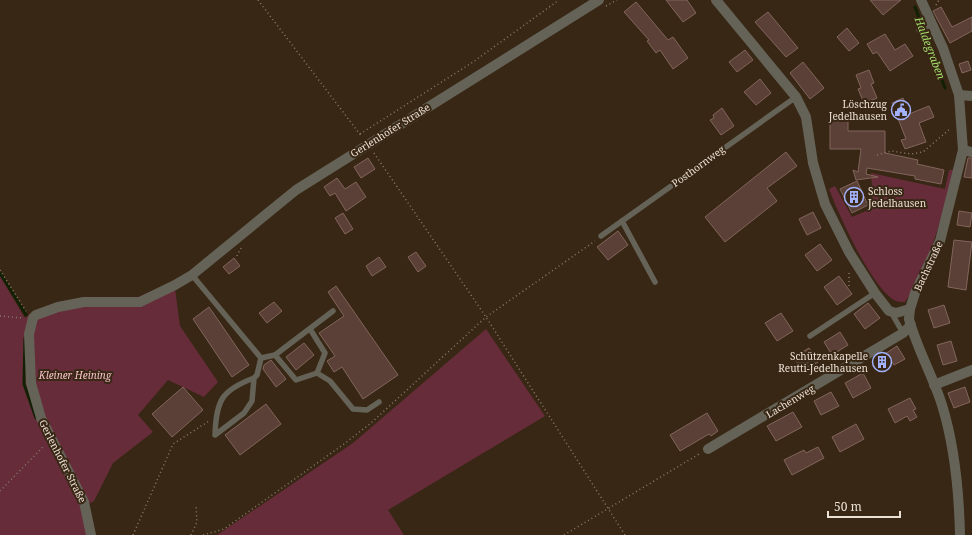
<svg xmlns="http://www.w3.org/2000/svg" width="972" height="535" viewBox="0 0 972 535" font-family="'Noto Serif',serif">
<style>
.green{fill:#662c39}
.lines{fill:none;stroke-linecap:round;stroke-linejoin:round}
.stream{stroke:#122004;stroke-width:3}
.building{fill:#5a4037;stroke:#82655c}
.path{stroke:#8a7b6b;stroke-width:1.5;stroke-dasharray:1 3;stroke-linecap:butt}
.service{stroke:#656357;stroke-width:5.5}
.minor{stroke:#656357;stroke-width:10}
.tertiary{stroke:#656357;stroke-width:10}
.labels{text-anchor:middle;stroke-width:4;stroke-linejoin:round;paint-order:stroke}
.poi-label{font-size:10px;fill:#ebe0d4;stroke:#382714;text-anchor:end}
.street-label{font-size:10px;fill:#ebe0d4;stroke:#382714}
.park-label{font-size:10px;font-style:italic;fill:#f7c1c9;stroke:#382714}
.water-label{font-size:11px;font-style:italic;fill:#a2dd6b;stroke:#382714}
</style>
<rect width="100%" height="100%" fill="#382714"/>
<!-- green -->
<g class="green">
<path d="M949,170H954C942,215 931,263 905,302C902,302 898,302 896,301C873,291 838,213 829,189L835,186L852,217L873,208L871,173L945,189Z"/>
<polygon points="0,276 25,318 33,311 58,302 84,298 138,297 174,281 180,326 218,382 204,397 168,380 138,415 153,432 113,463 94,501 81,508 86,535 0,535"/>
<polygon points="486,329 545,416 388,510 404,535 217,535 353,443"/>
</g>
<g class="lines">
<!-- stream -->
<g class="stream">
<polyline points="915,7 945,88"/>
<polyline points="0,273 26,315"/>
<polyline points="25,338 24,384 36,418"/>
</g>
</g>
<!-- building -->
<g class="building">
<polygon points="666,0 687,0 696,13 683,22"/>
<polygon points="870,0 901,0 883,15"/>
<polygon points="636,2 668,40 673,37 688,58 673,69 660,50 656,53 647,41 649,40 624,12"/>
<polygon points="941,7 952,27 972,17 972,31 950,43 933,11"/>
<polygon points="768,12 798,48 786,57 755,22"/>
<polygon points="847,28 859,43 849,51 837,37"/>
<polygon points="885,34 895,50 905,44 913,56 890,71 877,52 873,54 867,44"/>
<polygon points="745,50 753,60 737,72 729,62"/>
<polygon points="968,61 971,70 962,73 959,64"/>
<polygon points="803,62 824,88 810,99 790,73"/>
<polygon points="869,70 874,83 871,84 877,98 864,103 858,89 861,88 856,75"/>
<polygon points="760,79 771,93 756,105 744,92"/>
<polygon points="903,98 909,114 929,106 934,117 919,123 926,142 905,149 901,140 906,139 892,103"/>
<polygon points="722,108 734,126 721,135 710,120 714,118 713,115"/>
<polygon points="830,119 848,119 848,131 885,131 885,153 918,160 917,164 944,170 941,184 915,179 915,176 867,168 866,174 878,177 856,180 853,170 858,172 861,149 830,149"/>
<polygon points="786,152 797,166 767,188 777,201 725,242 705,217"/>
<polygon points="368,158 375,169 361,178 354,167"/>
<polygon points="968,158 972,158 972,178 964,177"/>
<polygon points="337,178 345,189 356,182 366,197 346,211 335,193 330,196 324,187"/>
<polygon points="857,181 868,205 852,213 840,189"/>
<polygon points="959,211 972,213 970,227 957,225"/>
<polygon points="813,212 821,228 807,235 799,219"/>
<polygon points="343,213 353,229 345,234 335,218"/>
<polygon points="618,231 628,245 608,260 597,247"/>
<polygon points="954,240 972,242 966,290 948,287"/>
<polygon points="820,244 832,260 817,271 805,255"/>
<polygon points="416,252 426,266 418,272 408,257"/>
<polygon points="379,257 386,267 372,276 366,266"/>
<polygon points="234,258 240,266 229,274 223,267"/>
<polygon points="839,276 852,294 837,305 824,287"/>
<polygon points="336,286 398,375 363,399 342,367 334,372 327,361 335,356 319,333 344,316 328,292"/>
<polygon points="274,302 282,311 267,323 259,313"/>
<polygon points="868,303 880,318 865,329 854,314"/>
<polygon points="944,305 950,323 934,328 928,310"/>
<polygon points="209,307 249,365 232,377 193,319"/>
<polygon points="781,313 793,331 777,341 765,323"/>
<polygon points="840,332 848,345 832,355 824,342"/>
<polygon points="951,341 957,361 943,365 937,345"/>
<polygon points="304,343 314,355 296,370 286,357"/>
<polygon points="897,346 905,359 894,365 892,362 878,369 873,362"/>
<polygon points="809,348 818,362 802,371 794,357"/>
<polygon points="271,360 286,379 276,387 263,369 264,365"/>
<polygon points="863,373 871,388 853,398 845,383"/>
<polygon points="183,387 203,410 172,437 152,414"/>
<polygon points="965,387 970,402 954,408 948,393"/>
<polygon points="831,392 839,406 821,415 814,401"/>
<polygon points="910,398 916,409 913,410 917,417 910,421 907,416 895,423 888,409"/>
<polygon points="266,404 281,424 240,455 225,435"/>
<polygon points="793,412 802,427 776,441 767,426"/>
<polygon points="707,413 718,431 711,436 709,434 680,451 670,435"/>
<polygon points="856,424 864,439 840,452 832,437"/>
<polygon points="818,447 824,458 792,475 784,460 804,450 806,453"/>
</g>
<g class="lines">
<!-- path -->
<g class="path">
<polyline points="258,0 362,137"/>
<polyline points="936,5 939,0"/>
<polyline points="606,6 617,0"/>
<polyline points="360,134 473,62 559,0"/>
<polyline points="374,153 486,317 625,535"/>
<polyline points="877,155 891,151 911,154 923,152 951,128"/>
<polyline points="237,256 241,248"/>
<polyline points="0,270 26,311"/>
<polyline points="849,286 849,272"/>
<polyline points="0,316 23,318"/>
<polyline points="0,491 44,446"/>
<polyline points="133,535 173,444 209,421"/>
<polyline points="191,535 197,522 196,506"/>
<polyline points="203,535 224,529 344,444 371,423 486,317 595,241"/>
<polyline points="564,535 699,454"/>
</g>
<!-- service -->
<g class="service">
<polyline points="919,30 933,24"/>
<polyline points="622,221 655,282"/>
<polyline points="601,236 796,97"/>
<polyline points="192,275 261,358"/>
<polyline points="891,312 903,333"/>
<polyline points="810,336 875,293"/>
<polyline points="275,355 296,380 317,373 325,353 310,329"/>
<polyline points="261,358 275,355 333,311"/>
<polyline points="317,373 330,381 353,409 367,410 379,402"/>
<path d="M254,378C222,390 216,400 215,435L244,413L252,401L254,378L257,375L261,358"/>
</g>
<!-- minor -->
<g class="minor">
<polyline points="716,0 796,97 806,117 813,163 825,204 849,252 875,293 889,311 896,313 910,309"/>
<polyline points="959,95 972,96"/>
<polyline points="963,150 972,152"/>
<polyline points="934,385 972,370"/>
<polyline points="708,449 903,333 911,325"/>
<polyline points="91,535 84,502 41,418 31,383 29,334 33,318 36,315 58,307 84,302 140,302 175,285 192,275 296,190 599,0"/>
</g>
<!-- tertiary -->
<path class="tertiary" d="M921,0L943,48L959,95L963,150L940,241L915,293L910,309L909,319C917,349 933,376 942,405C955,447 959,491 960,535"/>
</g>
<!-- icons -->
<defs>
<g id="civic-ring" transform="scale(1)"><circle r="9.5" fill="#382714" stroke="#a3b2fd" stroke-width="1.5"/><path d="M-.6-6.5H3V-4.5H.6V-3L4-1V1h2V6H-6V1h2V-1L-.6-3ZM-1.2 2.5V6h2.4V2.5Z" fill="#a3b2fd"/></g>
<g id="building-ring" transform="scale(1)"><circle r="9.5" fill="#382714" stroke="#a3b2fd" stroke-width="1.5"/><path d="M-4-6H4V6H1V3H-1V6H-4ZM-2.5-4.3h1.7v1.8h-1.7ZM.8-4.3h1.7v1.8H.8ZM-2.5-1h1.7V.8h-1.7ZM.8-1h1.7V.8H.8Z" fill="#a3b2fd"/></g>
</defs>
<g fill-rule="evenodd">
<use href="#civic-ring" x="901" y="110"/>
<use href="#building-ring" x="854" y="197"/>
<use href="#building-ring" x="882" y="362"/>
</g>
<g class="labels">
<!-- poi labels -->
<g class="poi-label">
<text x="887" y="108">Löschzug<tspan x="887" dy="12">Jedelhausen</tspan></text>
<text x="868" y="195" text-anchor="start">Schloss<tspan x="868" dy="12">Jedelhausen</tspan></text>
<text x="868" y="360">Schützenkapelle<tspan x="868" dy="12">Reutti-Jedelhausen</tspan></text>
</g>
<!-- street labels -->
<g class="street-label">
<text transform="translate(390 130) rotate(-32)" y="4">Gerlenhofer Straße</text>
<text transform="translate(698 166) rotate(-36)" y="4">Posthornweg</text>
<text transform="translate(928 266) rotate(-65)" y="4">Bachstraße</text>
<text transform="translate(790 401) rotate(-31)" y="4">Lachenweg</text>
<text transform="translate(63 461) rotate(63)" y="4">Gerlenhofer Straße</text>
</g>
<!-- park labels -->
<g class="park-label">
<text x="75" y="379">Kleiner Heining</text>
</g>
<!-- water labels -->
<g class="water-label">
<text transform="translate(930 48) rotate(69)" y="4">Haldegraben</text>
</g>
</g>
<!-- scale -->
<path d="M828 511v6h72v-6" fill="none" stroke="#ebe0d4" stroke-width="2"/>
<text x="834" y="511" font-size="12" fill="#ebe0d4" stroke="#382714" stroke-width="3" paint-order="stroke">50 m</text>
</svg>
